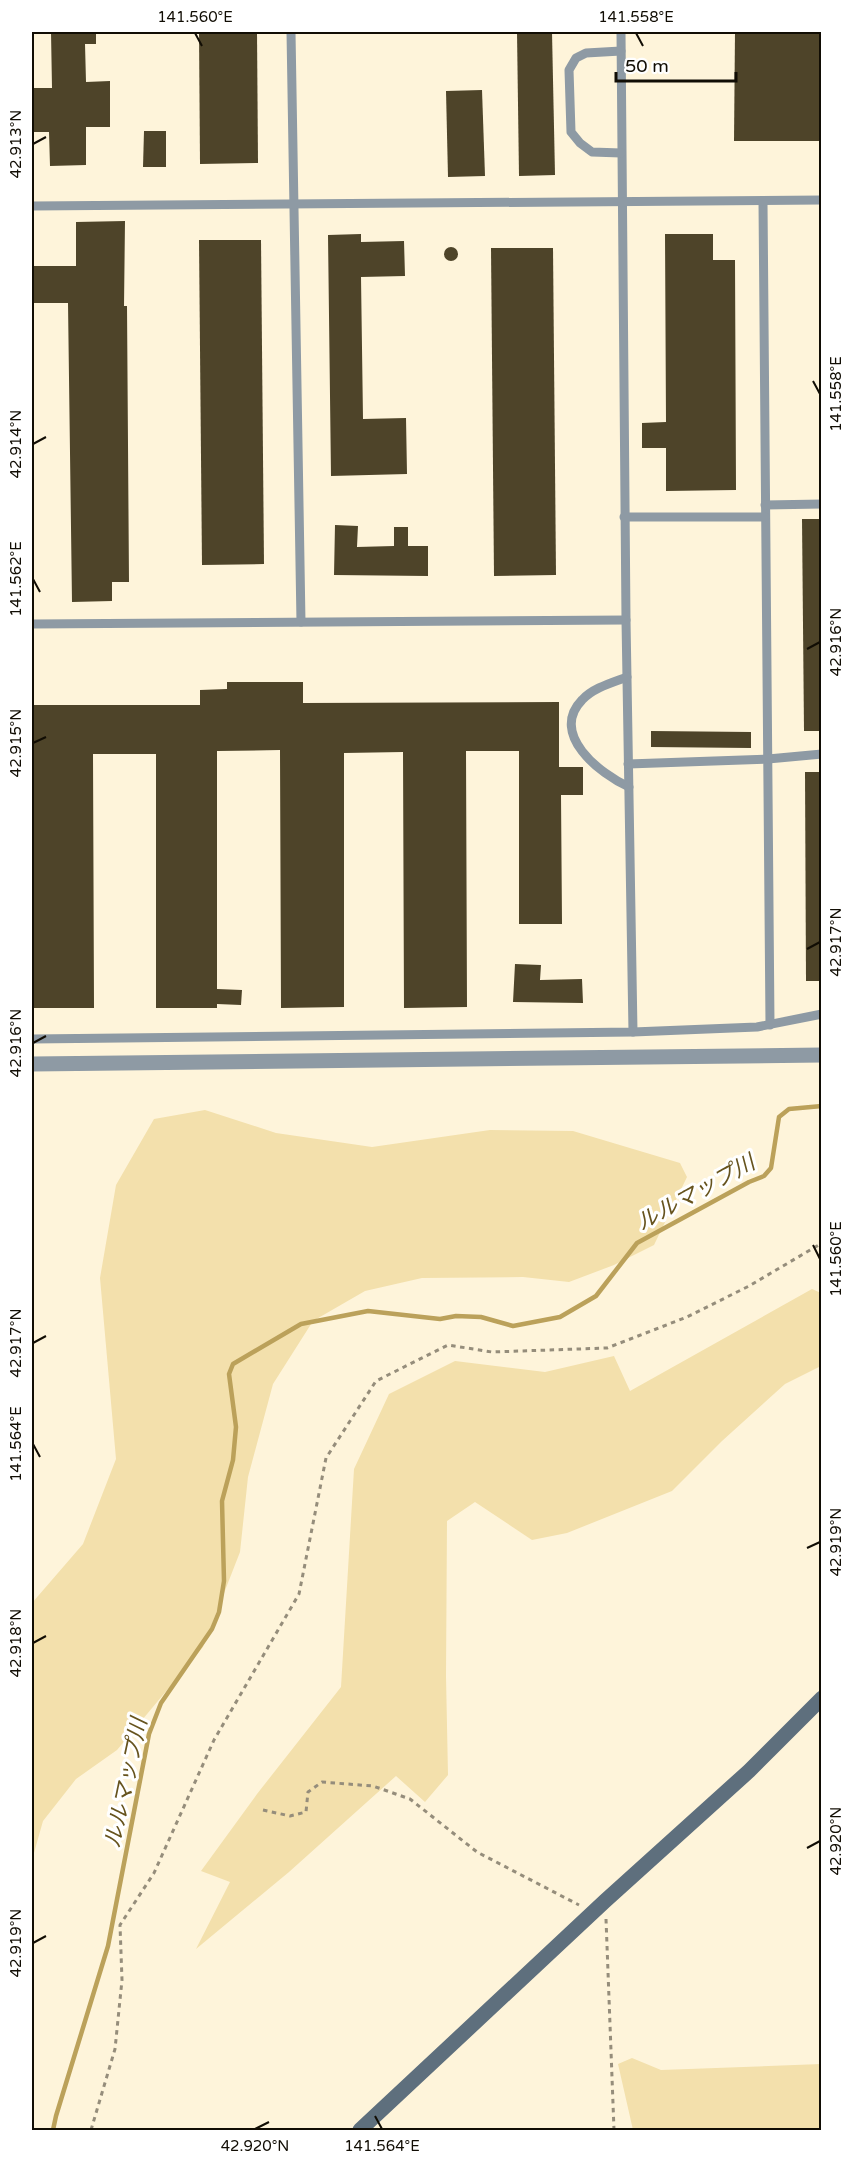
<svg xmlns="http://www.w3.org/2000/svg" width="853" height="2162" viewBox="0 0 853 2162" font-family="'Varela Round','Noto Sans JP',sans-serif">
<style>
.green{fill:#f3e0ac}
.lines{fill:none;stroke-linecap:round;stroke-linejoin:round}
.stream{stroke:#bba15a;stroke-width:4.5}
.building{fill:#4e4429}
.path{stroke:#958d7b;stroke-width:3;stroke-dasharray:4.5 4.5;stroke-linecap:butt}
.lane{stroke:#8e9aa4;stroke-width:9}
.street{stroke:#8e9aa4;stroke-width:15}
.secondary{stroke:#5e6f7d;stroke-width:15}
.ticks{fill:none;stroke:#110d04;stroke-width:2}
.labels{text-anchor:middle;stroke-width:6;stroke-linejoin:round;paint-order:stroke}
.water-label{font-size:22px;font-style:italic;fill:#66531d;stroke:#fff}
.neatline{fill:none;stroke:#110d04;stroke-width:2}
.ticks-label{font-size:15px;text-anchor:middle;fill:#110d04}
</style>
<rect width="100%" height="100%" fill="#fef4da"/>
<!-- green -->
<g class="green">
<polygon points="205,1110 276,1133 372,1147 490,1130 573,1131 680,1163 687,1177 654,1245 614,1265 569,1282 523,1277 422,1278 365,1291 313,1321 273,1384 248,1477 240,1552 203,1647 117,1750 76,1779 43,1821 32,1860 32,1603 83,1544 116,1459 100,1278 116,1185 154,1119"/>
<polygon points="812,1289 821,1293 821,1366 785,1384 722,1441 672,1491 567,1533 532,1540 475,1502 447,1521 446,1676 448,1775 425,1802 396,1776 289,1872 196,1949 230,1882 201,1871 257,1794 341,1687 354,1469 389,1394 455,1361 545,1372 614,1356 630,1391"/>
<polygon points="632,2058 661,2070 821,2064 821,2130 633,2130 618,2064"/>
</g>
<g class="lines">
<!-- stream -->
<polyline class="stream" points="53,2130 56,2116 108,1946 149,1734 161,1703 212,1629 219,1612 224,1581 222,1501 233,1460 236,1427 229,1374 233,1364 301,1324 368,1311 440,1319 456,1316 481,1317 513,1326 560,1317 596,1296 637,1243 749,1182 764,1176 771,1168 779,1117 789,1109 822,1106"/>
</g>
<!-- building -->
<g class="building">
<polygon points="51,32 96,32 96,44 85,44 86,82 110,81 110,127 86,127 86,165 50,166 49,132 32,132 32,88 52,88"/>
<polygon points="199,32 257,32 258,163 200,164"/>
<polygon points="517,32 552,32 555,175 519,176"/>
<polygon points="735,32 822,32 822,141 734,141"/>
<polygon points="482,90 485,176 448,177 446,91"/>
<polygon points="144,131 166,131 166,167 143,167"/>
<polygon points="125,221 124,306 127,306 129,582 112,582 112,601 72,602 68,303 32,303 32,266 76,266 76,222"/>
<polygon points="361,234 361,242 404,241 405,276 361,277 363,419 406,418 407,474 331,476 328,235"/>
<polygon points="665,234 713,234 713,260 735,260 736,490 666,491 666,448 642,448 642,423 666,422"/>
<polygon points="199,240 261,240 264,564 202,565"/>
<circle cx="451" cy="254" r="7"/>
<polygon points="491,248 553,248 556,575 494,576"/>
<polygon points="802,519 822,519 822,731 804,731"/>
<polygon points="335,525 358,526 357,547 394,546 394,527 408,527 408,546 428,546 428,576 334,575"/>
<polygon points="227,682 303,682 303,703 559,702 559,767 583,767 583,795 561,795 562,924 519,924 519,751 466,751 467,1007 404,1008 403,752 344,753 344,1007 281,1008 280,750 217,751 217,989 242,990 241,1005 217,1004 217,1008 156,1008 156,754 93,754 94,1008 32,1008 32,705 200,705 200,690 227,689"/>
<polygon points="651,731 751,732 751,748 651,747"/>
<polygon points="805,772 822,772 822,981 806,981"/>
<polygon points="515,964 541,965 540,980 582,979 583,1003 513,1002"/>
</g>
<g class="lines">
<!-- path -->
<g class="path">
<polyline points="263,1810 290,1816 306,1812 308,1792 322,1782 373,1786 410,1799 477,1852 579,1905"/>
<polyline points="606,1919 614,2130"/>
<polyline points="91,2130 115,2049 122,1980 120,1925 154,1873 214,1740 299,1594 326,1458 376,1381 448,1345 492,1352 607,1348 687,1317 749,1286 822,1243"/>
</g>
<!-- lane -->
<g class="lane">
<polyline points="291,32 301,622"/>
<polyline points="621,32 626,620 633,1032"/>
<polyline points="621,51 586,53 576,58 569,70 571,132 580,143 592,152 621,153"/>
<polyline points="763,202 770,1025"/>
<polyline points="32,206 822,200"/>
<polyline points="765,505 822,504"/>
<polyline points="624,517 765,517"/>
<polyline points="32,624 626,620"/>
<path d="M627,677C611,683 593,688 582,700C549,734 600,774 629,787"/>
<polyline points="628,764 768,759 822,754"/>
<polyline points="32,1039 633,1032 757,1027 822,1014"/>
</g>
<!-- street -->
<polyline class="street" points="32,1064 822,1055"/>
<!-- secondary -->
<polyline class="secondary" points="360,2130 605,1901 749,1771 822,1698"/>
</g>
<!-- ticks -->
<path class="ticks" d="M195,33L202,46M636,33L643,46M33,144L46,137M813,381L820,394M33,444L46,437M33,579L40,592M807,649L820,642M33,743L46,737M807,949L820,942M33,1043L46,1036M813,1245L820,1259M33,1343L46,1336M33,1444L40,1457M807,1548L820,1542M33,1643L46,1636M807,1848L820,1841M33,1943L46,1936M375,2116L382,2129M255,2129L269,2122"/>
<g class="labels">
<!-- water labels -->
<g class="water-label">
<text transform="translate(695 1192) rotate(-29)" y="8">ルルマップ川</text>
<text transform="translate(125 1783) rotate(-78)" y="8">ルルマップ川</text>
</g>
</g>
<!-- border -->
<rect width="853" height="2162" fill="none" stroke="#ffffff" stroke-width="66"/>
<!-- scale -->
<path d="M616 72v9h120v-9" fill="none" stroke="#110d04" stroke-width="3"/>
<text x="625" y="72" font-size="18" fill="#110d04" stroke="#ffffff" stroke-width="4.5" paint-order="stroke">50 m</text>
<rect x="33" y="33" width="787" height="2096" class="neatline"/>
<g class="ticks-label">
<text x="195" y="22">141.560°E</text>
<text x="636" y="22">141.558°E</text>
<text transform="translate(16 144) rotate(-90)" y="5">42.913°N</text>
<text transform="translate(836 394) rotate(-90)" y="5">141.558°E</text>
<text transform="translate(16 444) rotate(-90)" y="5">42.914°N</text>
<text transform="translate(16 579) rotate(-90)" y="5">141.562°E</text>
<text transform="translate(836 642) rotate(-90)" y="5">42.916°N</text>
<text transform="translate(16 743) rotate(-90)" y="5">42.915°N</text>
<text transform="translate(836 942) rotate(-90)" y="5">42.917°N</text>
<text transform="translate(16 1043) rotate(-90)" y="5">42.916°N</text>
<text transform="translate(836 1259) rotate(-90)" y="5">141.560°E</text>
<text transform="translate(16 1343) rotate(-90)" y="5">42.917°N</text>
<text transform="translate(16 1444) rotate(-90)" y="5">141.564°E</text>
<text transform="translate(836 1542) rotate(-90)" y="5">42.919°N</text>
<text transform="translate(16 1643) rotate(-90)" y="5">42.918°N</text>
<text transform="translate(836 1841) rotate(-90)" y="5">42.920°N</text>
<text transform="translate(16 1943) rotate(-90)" y="5">42.919°N</text>
<text x="255" y="2151">42.920°N</text>
<text x="382" y="2151">141.564°E</text>
</g>
</svg>
